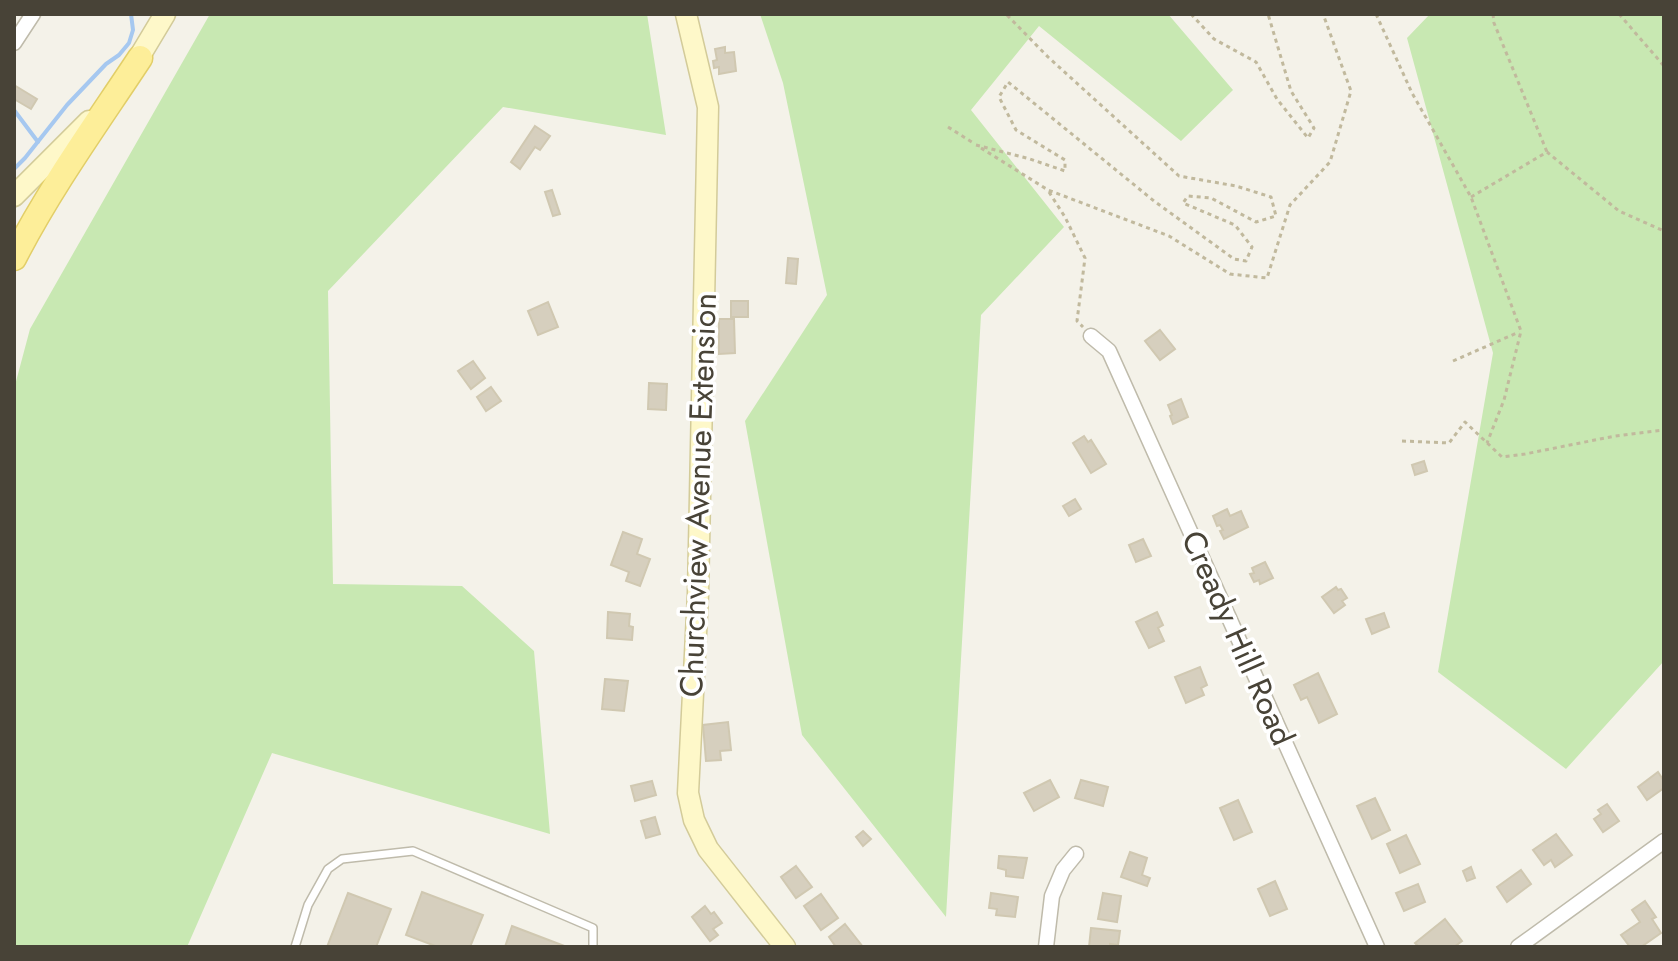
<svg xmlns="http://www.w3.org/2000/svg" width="1678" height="961" viewBox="0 0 1678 961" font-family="Jost,sans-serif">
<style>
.green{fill:#c8e8b2}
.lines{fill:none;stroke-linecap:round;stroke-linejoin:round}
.stream{stroke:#a6c8f0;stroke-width:4}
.building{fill:#d6cfbe;stroke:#d0c8b1;stroke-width:2}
.lane-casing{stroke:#bfbbab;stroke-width:10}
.street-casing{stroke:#bfbbab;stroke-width:17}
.secondary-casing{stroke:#d3cb99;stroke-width:23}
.primary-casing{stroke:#e2ce68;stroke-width:27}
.path{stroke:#c1b99d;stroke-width:3;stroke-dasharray:4 4;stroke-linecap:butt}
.lane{stroke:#fff;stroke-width:7}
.street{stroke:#fff;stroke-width:14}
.secondary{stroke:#fef8c9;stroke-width:20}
.primary{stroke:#fdee99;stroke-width:24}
.labels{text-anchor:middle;stroke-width:7;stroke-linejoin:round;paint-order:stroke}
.street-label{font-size:32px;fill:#484337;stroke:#fff}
</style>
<rect width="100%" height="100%" fill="#f4f2e9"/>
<!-- green -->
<g class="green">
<polygon points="210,14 647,14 666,135 503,107 328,291 333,584 462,586 534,651 550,834 272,753 187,947 14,947 14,389 30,329"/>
<polygon points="760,14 1168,14 1233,90 1181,141 1039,26 971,110 1064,227 981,315 946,917 802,735 745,421 827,295 783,83"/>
<polygon points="1430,14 1664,14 1664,661 1566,769 1438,672 1493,353 1407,38"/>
</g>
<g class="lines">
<!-- stream -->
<g class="stream">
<polyline points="14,110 38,142"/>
<polyline points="14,169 25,158 67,105 106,64 119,55 129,43 133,30 131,14"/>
</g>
</g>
<!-- building -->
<g class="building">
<polygon points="725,47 725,53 734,52 736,71 719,74 719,67 714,68 713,61 717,60 715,49"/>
<polygon points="14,85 37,99 31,109 14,99"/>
<polygon points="535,126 550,136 540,150 535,147 520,169 511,162"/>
<polygon points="552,190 560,214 553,216 545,192"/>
<polygon points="788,258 798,259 796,284 786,283"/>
<rect x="731" y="301" width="17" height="16"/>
<polygon points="548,302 558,327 538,335 528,311"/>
<polygon points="719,319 734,319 735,353 719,354"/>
<polygon points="1160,330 1175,349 1160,360 1145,341"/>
<polygon points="473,361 485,378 471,389 458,371"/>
<polygon points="649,383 667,384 666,410 648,409"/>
<polygon points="491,387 501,401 486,411 477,397"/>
<polygon points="1181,399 1188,417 1173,424 1170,416 1172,415 1168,405"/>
<polygon points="1084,436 1088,442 1091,440 1106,464 1091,473 1073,443"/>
<polygon points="1424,461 1427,471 1415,475 1412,465"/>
<polygon points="1075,499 1081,509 1069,516 1063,506"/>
<polygon points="1227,509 1230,516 1241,511 1248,527 1224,539 1220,531 1223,530 1220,525 1217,526 1213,516"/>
<polygon points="623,532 642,539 637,554 650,559 640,586 626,581 629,572 611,565"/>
<polygon points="1143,539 1151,556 1136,562 1129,545"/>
<polygon points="1265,562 1273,578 1260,584 1259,580 1254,582 1250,574 1254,573 1252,568"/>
<polygon points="1336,587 1338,590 1341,589 1347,598 1342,601 1345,605 1334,613 1322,597"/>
<polygon points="608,612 630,614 629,626 633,627 632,640 607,638"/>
<polygon points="1157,612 1163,625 1158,628 1164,641 1149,648 1136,622"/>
<polygon points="1384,613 1389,627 1372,634 1366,619"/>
<polygon points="1200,667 1207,685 1201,688 1204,695 1186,703 1175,677"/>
<polygon points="1318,673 1337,714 1319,723 1307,697 1301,700 1294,685"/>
<polygon points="605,679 628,681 624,711 602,709"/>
<polygon points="728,722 731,750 720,751 721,760 706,761 703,725"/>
<polygon points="1658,772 1664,781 1664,788 1647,800 1638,787"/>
<polygon points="1050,780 1059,797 1034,811 1024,793"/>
<polygon points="1081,780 1108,787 1103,806 1075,798"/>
<polygon points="652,781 656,795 635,801 631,786"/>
<polygon points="1375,798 1390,830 1372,839 1357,806"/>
<polygon points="1238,800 1252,832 1234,840 1220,808"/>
<polygon points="1607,804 1619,821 1603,832 1594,819 1601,814 1598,810"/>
<polygon points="655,817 660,834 646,838 641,821"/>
<polygon points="863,831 871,839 863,846 856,837"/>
<polygon points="1556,834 1572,855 1555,867 1551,860 1544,865 1533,850"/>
<polygon points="1406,835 1420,864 1400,873 1387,844"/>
<polygon points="1130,852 1147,858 1142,875 1150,878 1147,886 1121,877"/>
<polygon points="999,856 1027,858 1023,878 1006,876 1006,870 998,868"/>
<polygon points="796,866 812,887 796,898 781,877"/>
<polygon points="1471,867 1475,878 1467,881 1463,871"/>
<polygon points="1521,870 1531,884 1507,902 1497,887"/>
<polygon points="1275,881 1287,909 1270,916 1258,889"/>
<polygon points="1418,884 1425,902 1404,911 1396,893"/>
<polygon points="422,892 483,915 470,947 438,947 406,935"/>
<polygon points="348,893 391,909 376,947 327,947"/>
<polygon points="991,893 1018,897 1015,917 996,915 997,909 989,908"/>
<polygon points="1103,893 1121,896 1117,922 1098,919"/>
<polygon points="821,894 838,918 821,930 804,906"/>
<polygon points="1645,901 1656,917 1652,919 1661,933 1641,947 1630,947 1621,935 1640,922 1632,910"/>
<polygon points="705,906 711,914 714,912 722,923 713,929 718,935 710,941 692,917"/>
<polygon points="1445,919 1462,941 1454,947 1419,947 1415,943"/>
<polygon points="845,924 863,947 836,947 829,937"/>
<polygon points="512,926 567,947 505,947"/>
<polygon points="1091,928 1120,931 1118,945 1110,944 1110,947 1089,947"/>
</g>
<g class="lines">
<!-- lane casing -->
<g class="lane-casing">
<polyline id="lane" points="295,947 308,905 328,869 342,859 413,851 593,928 593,947"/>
</g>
<!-- street casing -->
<g class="street-casing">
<g id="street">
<polyline points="14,43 33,14"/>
<polyline points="1091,336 1109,351 1377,947"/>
<polyline points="1046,947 1052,896 1063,870 1076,854"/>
<polyline points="1518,947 1664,841"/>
</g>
</g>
<!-- secondary casing -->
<g class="secondary-casing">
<g id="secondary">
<polyline points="686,14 708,107 698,594 688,793 694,820 708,849 785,947"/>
<polyline points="132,69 165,14"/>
<polyline points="14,196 89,121"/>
</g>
</g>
<!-- primary casing -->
<g class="primary-casing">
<path id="primary" d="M14,258C50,188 97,123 140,58"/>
</g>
<!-- path -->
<g class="path">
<polyline points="1191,14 1214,39 1256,62 1277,99 1308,138 1314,128 1291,91 1268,14"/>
<polyline points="1376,14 1412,93 1471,197 1521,331 1504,400 1487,443"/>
<polyline points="1493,14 1494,23 1547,152"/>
<polyline points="1619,14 1664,66"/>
<polyline points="948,127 975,144"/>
<polyline points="976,145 1030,159 1065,171 1065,160 1016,130 999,97 1008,82 1154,201 1234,259 1246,261 1252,247 1235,225 1183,203 1188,196 1211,198 1256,222 1276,216 1271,197 1236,186 1179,176 1048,57 1006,14"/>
<polyline points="981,148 1048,190 1169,236 1230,274 1267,278 1290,205 1330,162 1351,91 1323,14"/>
<polyline points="1049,192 1065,217 1085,258 1077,321 1083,327"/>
<polyline points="1471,197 1547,152 1619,211 1664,231"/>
<polyline points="1453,361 1519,332"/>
<polyline points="1402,441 1449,443 1465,422 1502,457 1525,454 1615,436 1664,430"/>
</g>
<!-- lane -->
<use href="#lane" class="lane"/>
<!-- street -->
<use href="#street" class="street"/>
<!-- secondary -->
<use href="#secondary" class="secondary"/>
<!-- primary -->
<use href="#primary" class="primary"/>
</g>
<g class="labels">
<!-- street labels -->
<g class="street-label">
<text transform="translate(698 495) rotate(-88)" y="11">Churchview Avenue Extension</text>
<text transform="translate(1238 638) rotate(66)" y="11">Cready Hill Road</text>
</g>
</g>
<!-- border -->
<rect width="1678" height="961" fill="none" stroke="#484337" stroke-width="32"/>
</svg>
